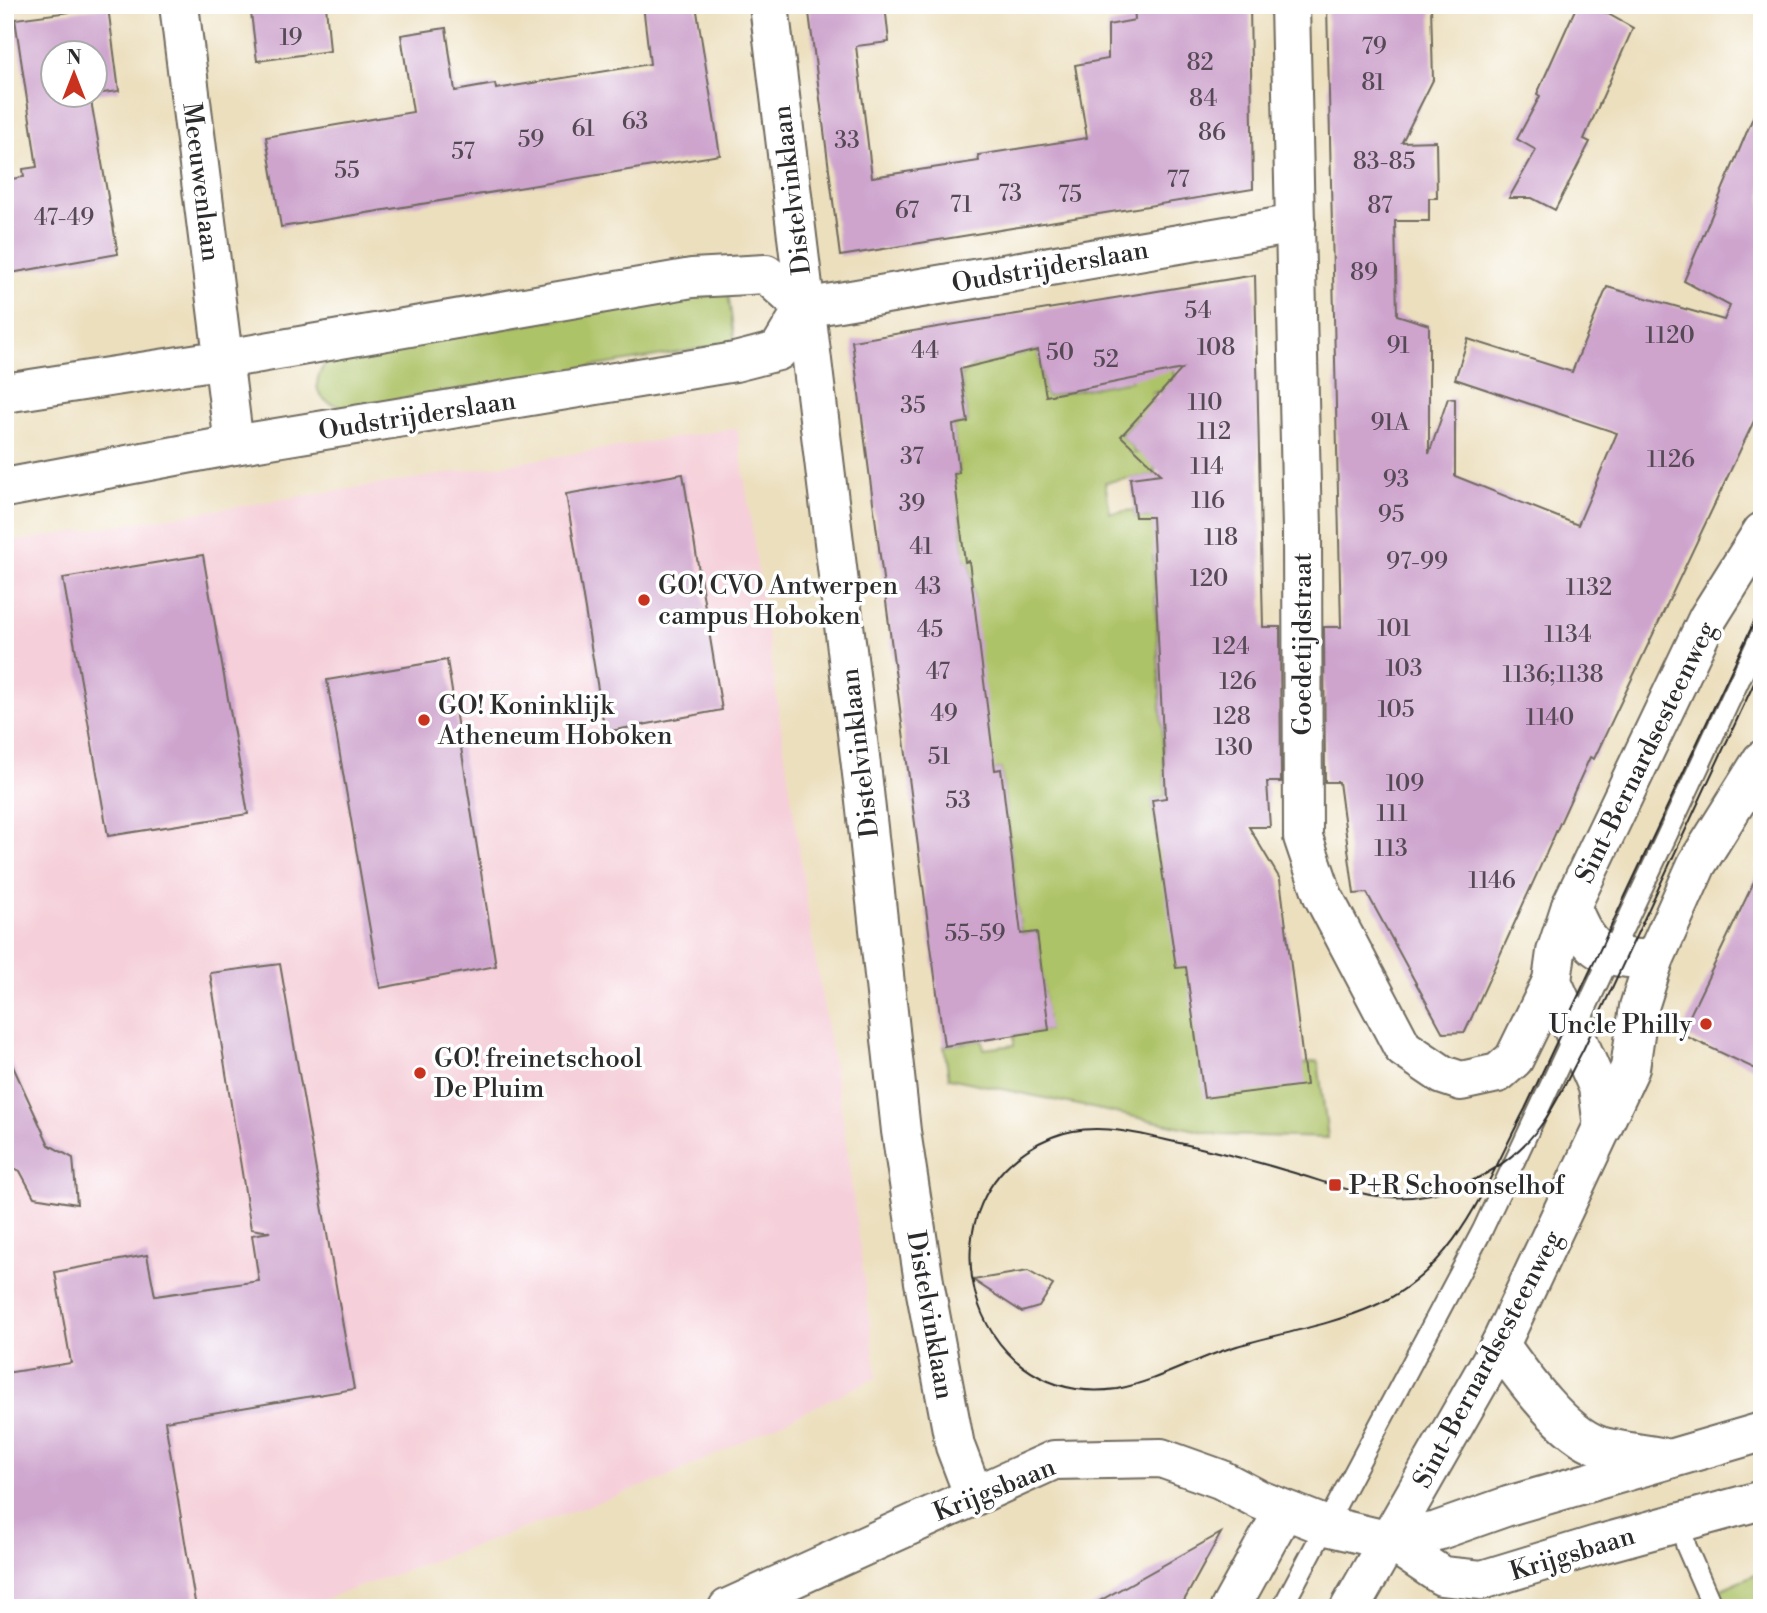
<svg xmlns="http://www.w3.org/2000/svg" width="1767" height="1613" viewBox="0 0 1767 1613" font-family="'Libre Bodoni',serif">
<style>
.built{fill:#f5cfd9}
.green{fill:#adc367;stroke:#6c7749;stroke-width:2}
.building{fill:#cea4cd}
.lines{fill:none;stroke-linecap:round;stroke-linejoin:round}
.lane-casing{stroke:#6f6a5e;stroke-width:23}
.street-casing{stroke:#6f6a5e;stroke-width:42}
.secondary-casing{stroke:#6f6a5e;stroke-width:42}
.lane{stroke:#fff;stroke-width:19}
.street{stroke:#fff;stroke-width:38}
.secondary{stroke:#fff;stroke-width:38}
.tram{stroke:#2b2b2b;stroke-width:2}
.poi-dot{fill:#c8321e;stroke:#fff;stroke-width:2.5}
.labels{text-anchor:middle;stroke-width:7;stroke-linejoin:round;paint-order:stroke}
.number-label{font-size:23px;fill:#544954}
.street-label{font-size:26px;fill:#2b2b2b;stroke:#fff}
.poi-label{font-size:26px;fill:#2b2b2b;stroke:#fff;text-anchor:start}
</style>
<rect width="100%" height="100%" fill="#fff"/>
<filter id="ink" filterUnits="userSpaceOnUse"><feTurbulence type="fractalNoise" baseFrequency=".0143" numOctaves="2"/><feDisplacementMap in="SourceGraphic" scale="14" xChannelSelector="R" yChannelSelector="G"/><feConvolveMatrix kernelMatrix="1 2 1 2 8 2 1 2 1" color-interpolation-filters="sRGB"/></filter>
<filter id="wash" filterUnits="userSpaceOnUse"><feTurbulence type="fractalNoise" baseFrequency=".00686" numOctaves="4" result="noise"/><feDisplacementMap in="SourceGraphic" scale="28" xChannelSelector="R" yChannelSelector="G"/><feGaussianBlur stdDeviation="1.57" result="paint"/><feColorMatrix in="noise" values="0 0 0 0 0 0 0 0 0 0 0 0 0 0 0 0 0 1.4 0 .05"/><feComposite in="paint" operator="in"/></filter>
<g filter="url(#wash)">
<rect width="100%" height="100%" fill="#ecdfbe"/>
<!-- built -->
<polygon class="built" points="737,428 814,951 842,1113 877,1377 664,1479 299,1608 5,1608 5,543"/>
<!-- green -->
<g class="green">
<path d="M728,292L735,343L352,407C313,407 307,380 333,355Z"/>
<polygon points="1125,338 1173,364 1175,389 1152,393 1154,424 1149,431 1136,419 1121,436 1133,447 1134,453 1154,451 1155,475 1105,482 1110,513 1134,510 1135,517 1155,517 1181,554 1153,556 1165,784 1165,796 1152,800 1157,835 1190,966 1303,1064 1318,1061 1328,1138 1220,1135 949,1078 944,1046 982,1040 984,1049 1014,1045 1014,1035 1048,1030 1037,932 1021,934 1001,769 974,772 974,600 970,562 965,562 960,519 948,476 959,473 953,425 968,422 961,376 977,364 1038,350 1046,396 1131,381"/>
<polygon points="1762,1571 1762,1608 1679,1608"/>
</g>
<g id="blocks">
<!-- building -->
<g class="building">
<polygon points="250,5 326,5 330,51 257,61"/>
<polygon points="643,5 696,5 720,155 281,227 266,137 413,112 401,35 446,28 455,91 495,84 496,89 650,64"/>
<polygon points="808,5 885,5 889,42 856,46 872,177 979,161 978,155 1087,138 1075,65 1108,59 1108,25 1135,20 1134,5 1250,5 1253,189 840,256"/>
<polygon points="1327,5 1431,5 1433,80 1402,142 1436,141 1437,198 1429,198 1429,221 1395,221 1397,315 1429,325 1429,454 1448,398 1455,399 1455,476 1578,525 1617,433 1455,379 1468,339 1572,372 1607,287 1724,320 1730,306 1684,281 1762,96 1762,404 1594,759 1590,757 1465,1032 1443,1033 1367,893 1354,894 1339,782 1325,782 1324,627 1341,627"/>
<polygon points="1577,5 1592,5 1633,28 1584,139 1590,142 1555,210 1532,198 1509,198 1536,150 1517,139 1540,96 1537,94"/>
<polygon points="108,7 119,91 94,94 94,52 52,52 52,94 93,94 90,95 118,254 5,274 5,180 24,177 23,169 37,167 15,19"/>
<polygon points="1255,275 1263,627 1280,627 1281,782 1267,782 1270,827 1249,827 1280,879 1306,1085 1204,1098 1186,967 1176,968 1152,800 1166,798 1152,517 1135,517 1130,478 1161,474 1121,436 1182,369 1046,396 1038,350 960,369 968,422 953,425 959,473 954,474 965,562 969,561 995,770 1001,769 1021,934 1037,932 1049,1030 944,1046 852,341"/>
<polygon points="683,474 722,710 605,732 566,494"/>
<polygon points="203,555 248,814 108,836 63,578"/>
<polygon points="447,660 496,966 380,988 327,680"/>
<polygon points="1762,865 1762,1072 1681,1034"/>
<polygon points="280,964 354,1389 165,1421 196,1608 5,1608 5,1373 71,1363 55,1272 147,1255 155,1296 259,1281 252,1235 270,1232 251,1229 210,973"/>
<polygon points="5,1049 49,1145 73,1158 77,1204 34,1197 20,1171 5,1164"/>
<polygon points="1028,1271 1053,1285 1039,1307 1022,1312 973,1280"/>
<polygon points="1221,1533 1180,1608 1087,1608"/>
</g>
</g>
</g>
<g filter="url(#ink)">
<use href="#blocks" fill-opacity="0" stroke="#6f6a5e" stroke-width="2"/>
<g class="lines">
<!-- lane casing -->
<g class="lane-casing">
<g id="lane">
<polyline points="1681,1522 1686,1546 1713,1608"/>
<polyline points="1282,1608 1482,1231 1762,632"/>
</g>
</g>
<!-- street casing -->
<g class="street-casing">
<g id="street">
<polyline points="179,5 234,445"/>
<polyline points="769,5 863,782 901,1131 924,1282 955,1446 974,1496"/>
<polyline points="1290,5 1302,530 1303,837 1323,896 1403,1048 1443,1075 1461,1081 1498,1073 1514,1059 1552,981"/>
<polyline points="5,393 225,359 692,278 766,274 804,308"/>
<polyline points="5,488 234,445 735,362 778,351 804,308 1296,224"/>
<polyline points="1230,1608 1284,1510"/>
</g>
</g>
<!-- secondary casing -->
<g class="secondary-casing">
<g id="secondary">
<path d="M1571,906C1591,956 1602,957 1654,960"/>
<polyline points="1603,1127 1598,1087 1552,981 1556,952 1571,906 1708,618 1762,532"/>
<path d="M1500,1345C1522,1376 1563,1434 1600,1446C1619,1451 1640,1453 1660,1457"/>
<polyline points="1390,1541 1437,1531 1508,1506 1762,1432"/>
<polyline points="728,1608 1054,1460 1161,1458 1220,1479 1260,1500 1327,1526 1390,1541 1442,1576 1482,1580 1597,1545 1762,1500"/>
<polyline points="1350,1608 1500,1345 1630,1068 1639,1007 1654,960 1697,864 1762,760"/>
</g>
</g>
<!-- lane -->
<use href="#lane" class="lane"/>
<!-- street -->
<use href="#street" class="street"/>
<!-- secondary -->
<use href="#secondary" class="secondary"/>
<!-- tram -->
<path class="tram" d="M1762,605L1525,1109C1486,1183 1457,1270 1374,1306C1331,1325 1282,1333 1237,1346C1196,1358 1158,1381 1117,1389C966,1410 911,1195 1052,1137C1089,1122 1129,1131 1166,1140C1206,1149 1245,1158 1284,1170C1313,1178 1341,1189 1370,1195C1433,1206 1500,1178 1539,1128C1557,1105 1569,1075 1583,1050L1762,666"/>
</g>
</g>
<!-- markers -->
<g class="poi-dot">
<circle cx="644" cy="600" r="7"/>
<circle cx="424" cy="720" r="7"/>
<circle cx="1706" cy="1024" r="7"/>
<circle cx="420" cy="1073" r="7"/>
<rect x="1328" y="1178" width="14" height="14" rx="3.5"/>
</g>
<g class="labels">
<!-- number labels -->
<g class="number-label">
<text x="291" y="45">19</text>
<text x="1374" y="54">79</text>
<text x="1200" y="70">82</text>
<text x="1373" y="90">81</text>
<text x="1203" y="106">84</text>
<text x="635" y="129">63</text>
<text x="583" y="136">61</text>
<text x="1212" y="140">86</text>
<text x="531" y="147">59</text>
<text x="847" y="148">33</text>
<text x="463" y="159">57</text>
<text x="1384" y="169">83-85</text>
<text x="347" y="178">55</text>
<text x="1178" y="187">77</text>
<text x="1010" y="201">73</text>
<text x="1070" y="202">75</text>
<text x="961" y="212">71</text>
<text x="1380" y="213">87</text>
<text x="907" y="218">67</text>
<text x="64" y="225">47-49</text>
<text x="1364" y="280">89</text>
<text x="1198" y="318">54</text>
<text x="1670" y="343">1120</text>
<text x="1398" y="353">91</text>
<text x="1216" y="355">108</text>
<text x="925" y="358">44</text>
<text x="1060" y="360">50</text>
<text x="1106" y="367">52</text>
<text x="1205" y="410">110</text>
<text x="913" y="413">35</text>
<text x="1390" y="430">91A</text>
<text x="1214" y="439">112</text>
<text x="912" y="464">37</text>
<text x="1671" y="467">1126</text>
<text x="1207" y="474">114</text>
<text x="1396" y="487">93</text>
<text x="1208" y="508">116</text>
<text x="912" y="511">39</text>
<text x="1391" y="522">95</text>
<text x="1221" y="545">118</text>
<text x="921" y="554">41</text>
<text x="1417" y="569">97-99</text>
<text x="1209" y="586">120</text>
<text x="928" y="594">43</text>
<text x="1589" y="595">1132</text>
<text x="1394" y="636">101</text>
<text x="930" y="637">45</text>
<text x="1568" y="642">1134</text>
<text x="1231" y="654">124</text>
<text x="1404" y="676">103</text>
<text x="938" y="679">47</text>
<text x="1553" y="682">1136;1138</text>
<text x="1238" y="689">126</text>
<text x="1396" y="717">105</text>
<text x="944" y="721">49</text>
<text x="1232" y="724">128</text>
<text x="1550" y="725">1140</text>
<text x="1234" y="755">130</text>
<text x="939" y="764">51</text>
<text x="1405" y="791">109</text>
<text x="958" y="808">53</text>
<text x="1392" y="821">111</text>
<text x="1391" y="856">113</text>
<text x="1492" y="888">1146</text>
<text x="975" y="941">55-59</text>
</g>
<!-- street labels -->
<g class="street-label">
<text transform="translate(202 182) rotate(83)" y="9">Meeuwenlaan</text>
<text transform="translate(791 190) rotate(-97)" y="9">Distelvinklaan</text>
<text transform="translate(1050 266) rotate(-10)" y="9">Oudstrijderslaan</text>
<text transform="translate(417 415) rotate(-9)" y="9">Oudstrijderslaan</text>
<text transform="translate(1302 644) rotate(-90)" y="9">Goedetijdstraat</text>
<text transform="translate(1645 752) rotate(-64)" y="9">Sint-Bernardsesteenweg</text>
<text transform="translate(859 753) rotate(-97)" y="9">Distelvinklaan</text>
<text transform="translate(931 1315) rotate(80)" y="9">Distelvinklaan</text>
<text transform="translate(1487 1359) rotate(-62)" y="9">Sint-Bernardsesteenweg</text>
<text transform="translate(994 1489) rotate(-22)" y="9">Krijgsbaan</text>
<text transform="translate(1572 1553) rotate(-17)" y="9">Krijgsbaan</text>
</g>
<!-- poi labels -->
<g class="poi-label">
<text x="658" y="594">GO! CVO Antwerpen<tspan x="658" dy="30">campus Hoboken</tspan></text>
<text x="438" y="714">GO! Koninklijk<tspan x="438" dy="30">Atheneum Hoboken</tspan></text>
<text x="1692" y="1033" text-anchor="end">Uncle Philly</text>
<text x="434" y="1067">GO! freinetschool<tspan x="434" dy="30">De Pluim</tspan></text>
<text x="1349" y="1194">P+R Schoonselhof</text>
</g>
</g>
<!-- margin -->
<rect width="1767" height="1613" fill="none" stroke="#fff" stroke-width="28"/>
<!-- north arrow -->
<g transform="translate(74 74)"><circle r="33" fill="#ffffff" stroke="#aaaaaa" stroke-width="2"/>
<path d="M0-5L12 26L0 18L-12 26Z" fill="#c8321e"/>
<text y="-10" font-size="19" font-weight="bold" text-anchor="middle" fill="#2b2b2b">N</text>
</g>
</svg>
